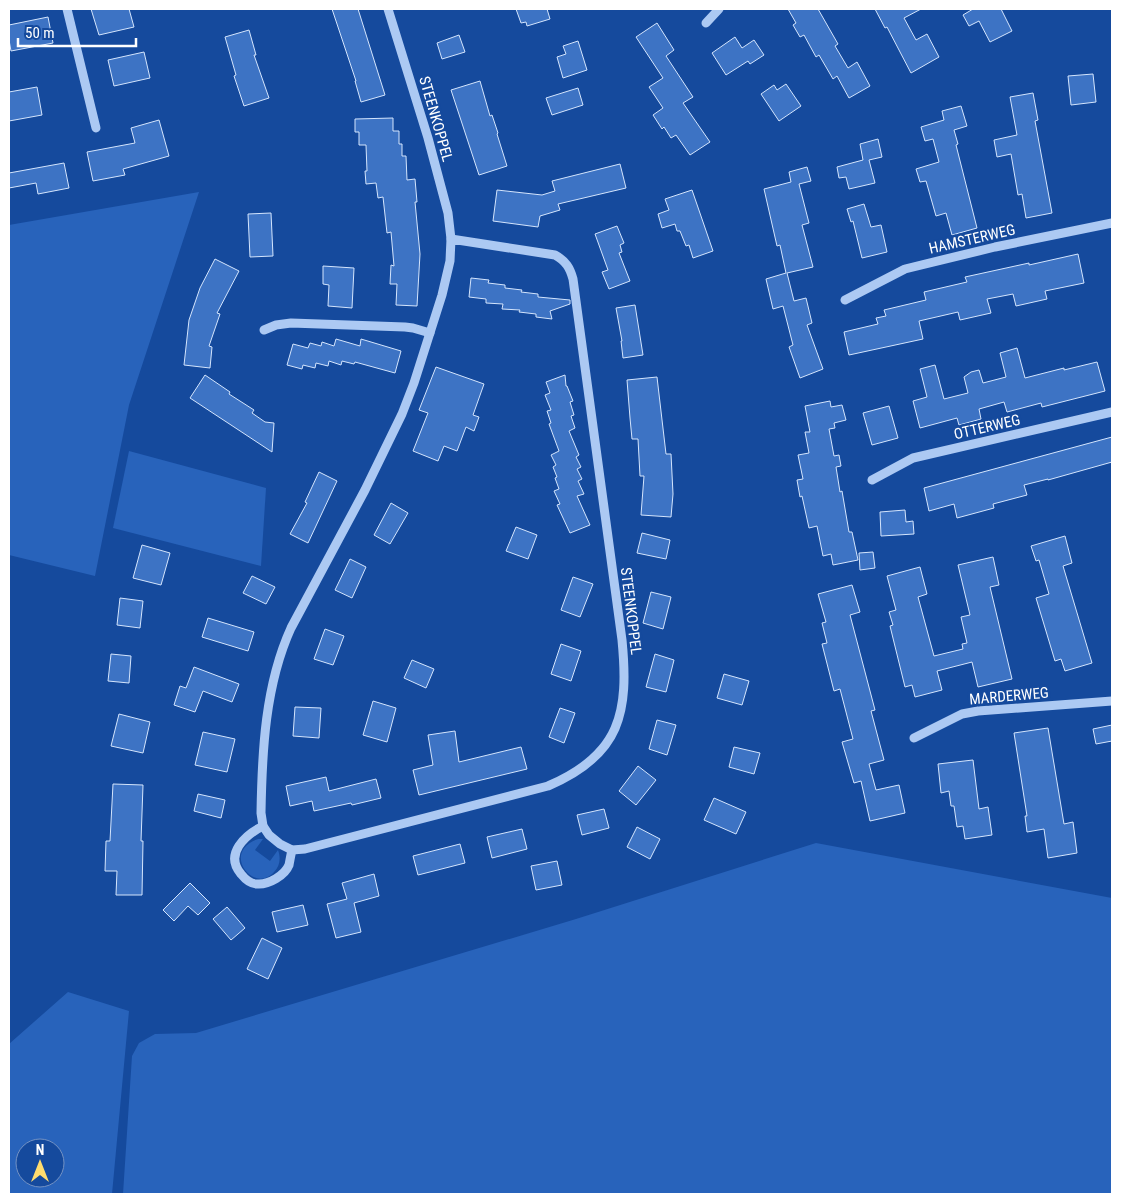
<svg xmlns="http://www.w3.org/2000/svg" width="1121" height="1203" viewBox="0 0 1121 1203" font-family="'Roboto Condensed',sans-serif">
<style>
.green{fill:#2863bb;fill-rule:evenodd}
.building{fill:#3d73c4;stroke:#d4e5fd}
.lines{fill:none;stroke-linecap:round;stroke-linejoin:round}
.minor{stroke:#acc9f3;stroke-width:9}
.labels{text-anchor:middle;stroke-width:5;stroke-linejoin:round;paint-order:stroke}
.street-label{font-size:15px;fill:#fff;stroke:#154a9d}
</style>
<rect width="100%" height="100%" fill="#154a9d"/>
<!-- green -->
<g class="green">
<polygon points="199,192 129,405 95,576 9,555 9,225"/>
<polygon points="129,451 266,488 261,566 113,528"/>
<path d="M258,839H263L255,850L270,861L278,850C281,858 280,866 274,872C254,895 220,852 258,839Z"/>
<polygon points="816,843 1112,898 1112,1194 123,1194 132,1056 139,1043 155,1034 196,1033 576,919"/>
<path d="M68,992L129,1011L112,1194H9V1044ZM25,1148H55V1178H25Z"/>
</g>
<!-- building -->
<g class="building">
<polygon points="91,9 129,9 134,27 99,35"/>
<polygon points="332,9 358,9 385,95 361,102 355,81 356,81"/>
<polygon points="516,9 547,9 550,19 527,26 526,22 521,23"/>
<polygon points="788,9 818,9 838,44 835,46 848,68 857,62 870,86 849,98 837,76 833,79 819,55 816,57 804,35 800,37 793,25 796,23"/>
<polygon points="875,9 921,9 904,18 916,40 927,34 939,57 911,73 887,27 885,28"/>
<polygon points="973,9 1002,9 1001,9 1012,31 990,42 979,21 969,26 963,15"/>
<polygon points="48,17 53,43 11,51 9,40 9,25"/>
<polygon points="657,23 674,50 666,56 693,97 683,103 710,142 690,155 676,135 671,138 664,127 662,129 653,115 663,108 649,87 663,78 636,37"/>
<polygon points="249,30 256,55 254,55 269,98 244,106 234,76 236,75 225,37"/>
<polygon points="459,35 465,52 442,59 437,43"/>
<polygon points="735,37 742,48 754,40 764,55 750,64 748,61 726,75 712,53"/>
<polygon points="578,41 587,70 563,78 557,57 566,54 563,46"/>
<polygon points="144,52 150,78 114,86 108,60"/>
<polygon points="1093,74 1096,102 1071,105 1068,76"/>
<polygon points="480,81 490,116 492,115 498,133 497,134 507,166 479,175 451,90"/>
<polygon points="786,84 801,106 779,121 761,94 774,85 777,90"/>
<polygon points="37,87 42,115 9,121 9,92"/>
<polygon points="578,88 583,105 552,115 546,98"/>
<polygon points="1033,93 1038,120 1035,121 1052,213 1026,218 1022,194 1018,195 1011,154 997,157 994,140 1017,135 1010,97"/>
<polygon points="961,106 967,126 954,130 958,144 956,145 977,228 952,235 946,213 936,216 926,181 920,182 916,169 939,162 933,139 925,141 921,127 944,120 942,111"/>
<polygon points="393,118 393,131 399,131 399,144 402,144 402,156 406,156 407,180 415,179 417,202 415,202 420,254 417,306 396,305 397,284 390,284 391,265 394,266 391,232 387,233 383,197 378,198 376,183 366,184 365,171 367,171 366,145 359,145 359,132 355,132 355,119"/>
<polygon points="159,120 169,156 123,169 125,175 93,181 87,152 135,143 131,128"/>
<polygon points="878,139 882,157 869,160 875,183 849,189 846,177 839,178 837,167 863,160 860,144"/>
<polygon points="64,163 69,188 38,194 36,183 9,188 9,173"/>
<polygon points="620,164 626,188 558,204 560,210 540,216 538,227 493,221 497,190 542,195 555,191 552,181"/>
<polygon points="807,167 811,181 799,184 809,223 802,225 813,267 787,273 794,301 806,298 812,323 807,325 823,369 800,378 789,347 793,345 783,306 773,309 766,279 786,273 780,245 777,246 764,189 791,182 789,172"/>
<polygon points="692,190 713,251 693,258 689,245 686,246 680,231 677,231 675,224 662,228 658,214 669,210 665,199"/>
<polygon points="864,204 871,227 881,225 887,252 862,258 853,221 851,222 847,209"/>
<polygon points="271,213 273,256 250,257 248,214"/>
<polygon points="617,226 624,243 620,245 622,252 619,253 630,281 609,289 602,272 608,270 595,234"/>
<polygon points="1078,254 1084,283 1045,291 1047,299 1016,306 1013,294 987,299 991,313 960,320 958,312 919,321 923,339 849,355 844,332 878,324 876,318 886,316 884,310 926,300 924,292 967,282 965,277 1029,263 1029,265"/>
<polygon points="215,259 239,271 217,313 220,314 209,346 212,347 210,368 184,365 189,320 200,288"/>
<polygon points="323,266 354,268 352,308 328,306 329,285 323,284"/>
<polygon points="471,278 489,280 488,283 505,285 505,288 522,290 521,292 538,294 538,297 570,300 570,304 550,311 552,319 536,317 536,314 519,312 520,310 502,309 503,304 486,303 486,299 469,297"/>
<polygon points="635,305 643,355 623,358 621,341 622,341 616,308"/>
<polygon points="336,339 360,346 361,339 401,351 395,373 355,362 354,364 342,361 341,365 329,361 328,366 316,363 315,368 303,365 302,369 287,365 293,344 308,348 310,343 321,346 322,342 334,346"/>
<polygon points="1017,348 1025,378 1064,368 1064,370 1097,362 1105,391 1042,407 1041,403 1007,412 1004,402 979,409 981,419 959,425 957,418 920,428 913,401 927,397 920,369 935,365 944,399 968,393 964,377 971,372 979,370 983,383 1006,377 1000,353"/>
<polygon points="436,367 484,384 473,415 479,417 474,431 466,427 457,451 444,446 438,461 413,451 428,413 419,410"/>
<polygon points="205,375 230,392 229,394 254,410 252,413 265,422 274,423 272,452 190,398"/>
<polygon points="565,375 566,386 567,386 573,401 570,402 574,415 571,416 575,428 569,431 579,455 576,457 581,467 577,469 582,479 578,481 584,494 577,496 590,525 570,533 557,505 560,504 554,491 559,489 555,478 557,477 553,467 556,465 551,455 559,451 549,424 551,423 547,411 551,410 545,395 550,393 546,382"/>
<polygon points="657,377 666,454 671,454 673,494 671,517 641,515 644,476 640,476 638,439 632,439 630,418 627,380"/>
<polygon points="830,401 831,407 842,405 846,420 834,423 835,428 829,429 834,456 839,455 841,466 836,467 840,492 842,491 849,532 852,532 858,560 833,565 831,554 823,556 817,526 809,528 802,496 800,497 797,480 803,479 798,455 809,453 805,432 810,432 805,406"/>
<polygon points="889,406 898,438 872,445 863,413"/>
<polygon points="1112,437 1112,462 1048,480 1048,479 1024,485 1027,495 993,504 994,508 957,518 954,504 929,511 924,488"/>
<polygon points="319,472 337,481 308,543 290,534 307,503 305,502"/>
<polygon points="391,503 408,513 390,544 374,535"/>
<polygon points="905,510 906,522 913,521 914,534 881,536 880,512"/>
<polygon points="516,527 537,535 528,559 506,551"/>
<polygon points="642,533 670,540 666,559 637,553"/>
<polygon points="1065,536 1072,563 1063,566 1092,663 1065,671 1061,659 1055,661 1036,598 1049,594 1039,560 1036,561 1031,546"/>
<polygon points="142,545 170,553 161,585 133,578"/>
<polygon points="873,552 875,568 860,570 859,553"/>
<polygon points="993,557 999,585 990,587 1012,679 978,687 972,662 937,671 942,690 915,697 912,685 905,687 890,626 893,625 889,612 896,610 887,576 920,567 927,594 918,597 934,656 963,649 962,644 967,643 961,617 970,615 958,565"/>
<polygon points="350,559 366,567 352,598 335,590"/>
<polygon points="252,576 275,587 266,604 243,593"/>
<polygon points="573,577 593,584 580,617 561,610"/>
<polygon points="852,585 860,612 850,615 875,710 871,711 884,760 869,764 876,790 899,785 905,813 870,821 861,781 854,783 842,742 853,739 840,689 834,691 822,644 827,643 822,623 826,622 818,594"/>
<polygon points="651,592 671,597 663,629 643,623"/>
<polygon points="120,598 143,601 140,628 117,625"/>
<polygon points="208,618 254,632 248,651 202,637"/>
<polygon points="325,629 344,636 333,665 314,659"/>
<polygon points="561,644 581,651 571,681 551,674"/>
<polygon points="111,654 131,656 129,683 108,681"/>
<polygon points="655,654 674,660 666,692 646,687"/>
<polygon points="412,660 434,669 426,688 404,678"/>
<polygon points="194,667 239,684 232,702 203,691 195,712 174,705 180,686 186,688"/>
<polygon points="724,674 749,681 742,705 717,698"/>
<polygon points="373,701 396,708 387,742 363,735"/>
<polygon points="295,707 321,708 319,738 293,736"/>
<polygon points="560,708 575,713 564,743 549,737"/>
<polygon points="119,714 150,722 143,753 111,746"/>
<polygon points="657,720 676,725 667,755 649,749"/>
<polygon points="1112,725 1112,741 1096,744 1093,729"/>
<polygon points="1048,728 1064,824 1073,822 1077,853 1048,858 1044,829 1027,832 1025,816 1027,816 1014,733"/>
<polygon points="455,731 459,762 521,747 527,769 419,795 413,770 433,765 428,735"/>
<polygon points="203,732 235,739 227,772 195,765"/>
<polygon points="734,747 760,753 754,774 729,767"/>
<polygon points="973,760 979,809 988,807 992,835 965,839 963,826 957,827 954,806 951,806 949,791 941,793 938,764"/>
<polygon points="638,766 656,780 636,805 619,791"/>
<polygon points="326,777 329,791 376,779 381,798 352,805 351,803 314,811 312,801 290,806 286,786"/>
<polygon points="113,784 143,785 141,841 143,841 142,895 116,895 117,871 105,871 106,841 110,841"/>
<polygon points="198,794 225,800 221,818 194,811"/>
<polygon points="714,798 746,812 736,834 704,820"/>
<polygon points="604,809 609,828 582,835 577,815"/>
<polygon points="637,827 660,839 650,859 627,847"/>
<polygon points="522,829 527,849 492,858 487,837"/>
<polygon points="460,844 465,863 418,875 413,856"/>
<polygon points="557,861 562,885 536,890 531,866"/>
<polygon points="374,874 379,896 354,903 361,932 336,938 327,904 347,899 342,883"/>
<polygon points="190,883 210,903 198,915 188,906 174,921 163,910"/>
<polygon points="303,905 308,925 277,932 272,912"/>
<polygon points="227,907 245,928 231,940 213,919"/>
<polygon points="262,938 282,948 268,979 247,969"/>
</g>
<g class="lines">
<!-- minor -->
<g class="minor">
<polyline points="67,9 96,128"/>
<polyline points="388,9 428,138 448,213 451,239"/>
<polyline points="706,23 719,9"/>
<path d="M451,239L555,255C566,261 570,268 573,279L622,640C629,712 621,755 548,786L305,849L292,850L280,844L269,835L263,826L261,813C262,752 265,685 291,628L365,490L402,414L414,383L442,295L450,261Z"/>
<polyline points="845,300 905,269 995,247 1112,223"/>
<polyline points="264,330 276,325 291,323 405,327 413,328 430,333"/>
<polyline points="872,480 913,458 1112,412"/>
<polyline points="914,738 962,714 978,711 1112,701"/>
<path d="M263,826C245,835 224,854 241,874C245,879 251,884 257,884C269,885 285,875 289,865C290,860 291,854 292,850"/>
</g>
</g>
<g class="labels">
<!-- street labels -->
<g class="street-label">
<text transform="translate(436 119) rotate(74)" y="5">STEENKOPPEL</text>
<text transform="translate(972 239) rotate(-13)" y="5">HAMSTERWEG</text>
<text transform="translate(987 427) rotate(-13)" y="5">OTTERWEG</text>
<text transform="translate(631 611) rotate(83)" y="5">STEENKOPPEL</text>
<text transform="translate(1009 696) rotate(-5)" y="5">MARDERWEG</text>
</g>
</g>
<!-- border -->
<rect width="1121" height="1203" fill="none" stroke="#ffffff" stroke-width="20"/>
<!-- north arrow -->
<g transform="translate(40 1163)"><circle r="24" fill="#154a9d" stroke="#7392c4"/>
<path d="M0-4L9 19L0 12L-9 19Z" fill="#ffdc6e"/>
<text y="-8" font-size="14" font-weight="bold" text-anchor="middle" fill="#ffffff">N</text>
</g>
<!-- scale -->
<path d="M18 38v8h118v-8" fill="none" stroke="#ffffff" stroke-width="2.5"/>
<text x="25" y="38" font-size="15" fill="#ffffff" stroke="#154a9d" stroke-width="4" paint-order="stroke">50 m</text>
</svg>
